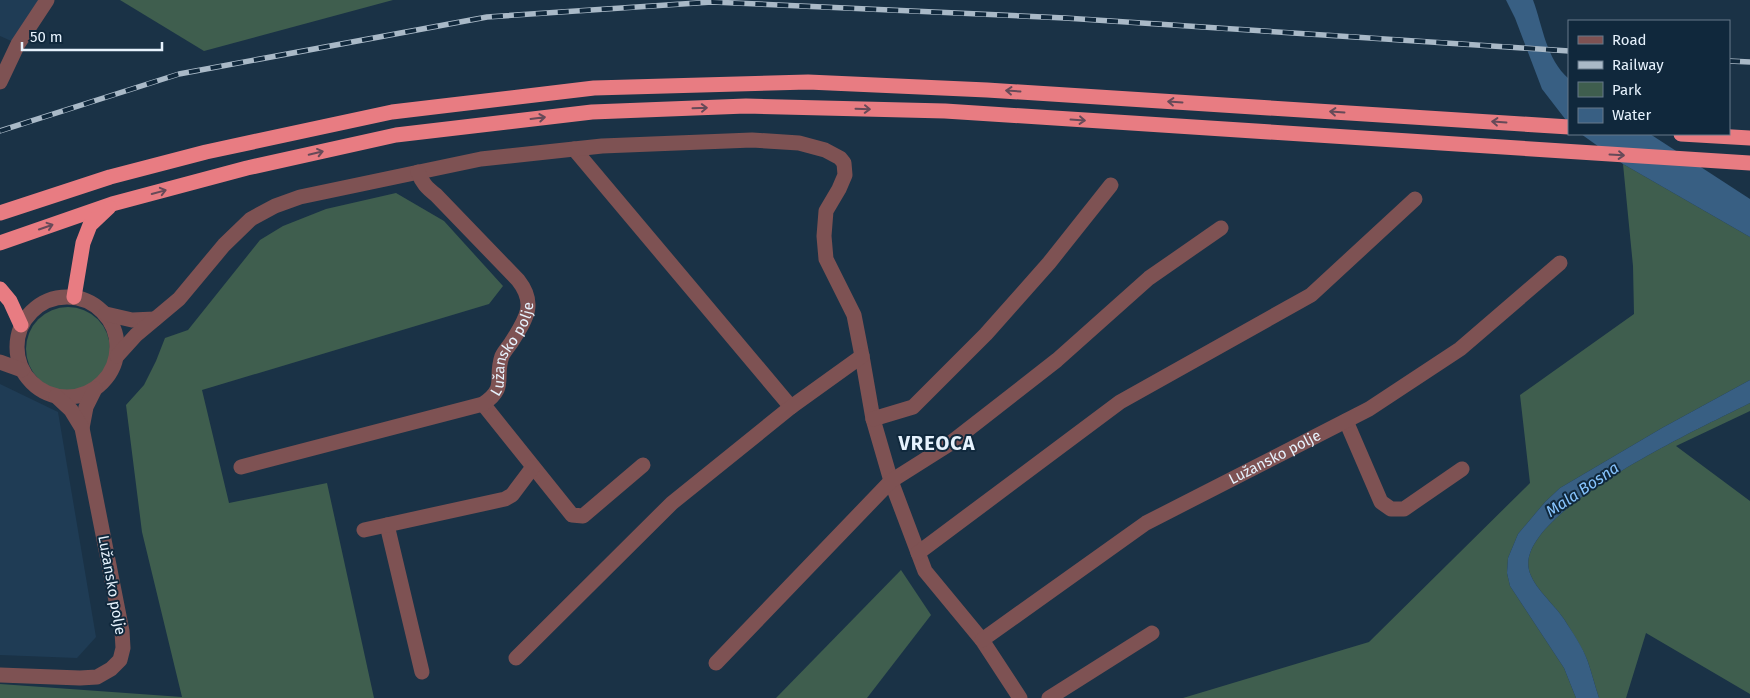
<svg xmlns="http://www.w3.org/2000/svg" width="1750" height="698" viewBox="0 0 1750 698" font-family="'Fira Sans',sans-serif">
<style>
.built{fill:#1f3c55}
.green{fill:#3f5e4e}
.water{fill:#385f83}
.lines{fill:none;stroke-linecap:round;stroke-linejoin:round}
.minor{stroke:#7e5253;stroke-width:15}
.highway{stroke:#e87c82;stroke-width:15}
.rail-casing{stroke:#a9b9c7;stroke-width:5.5}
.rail{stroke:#10283c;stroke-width:4;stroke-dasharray:11;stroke-linecap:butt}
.oneway{stroke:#664a58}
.labels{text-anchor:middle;stroke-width:4;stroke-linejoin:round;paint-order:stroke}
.street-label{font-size:15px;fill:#e6f2fd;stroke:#10283c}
.water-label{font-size:16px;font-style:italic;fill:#87c4fd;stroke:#10283c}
.district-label{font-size:20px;font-weight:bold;letter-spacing:1px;fill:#e6f2fd;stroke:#10283c}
</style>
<rect width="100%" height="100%" fill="#1a3246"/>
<!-- built -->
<g class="built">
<polygon points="0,0 46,0 18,44 0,36"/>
<polygon points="0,384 58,412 96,637 77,658 0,655"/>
</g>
<!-- green -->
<g class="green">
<polygon points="120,0 393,0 204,51"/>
<polygon points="1623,164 1750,237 1750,380 1662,428 1560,488 1545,502 1518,534 1508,558 1507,573 1510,586 1564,668 1576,698 1183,698 1369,642 1530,483 1520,395 1634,314 1633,266"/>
<polygon points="396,193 444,221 503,286 489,304 202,390 229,503 327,483 374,698 0,698 0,684 182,697 142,532 126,405 144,385 156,361 165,338 188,330 260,240 283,226 326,209"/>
<circle cx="68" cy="349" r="42"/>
<path d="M1750,403V411L1676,446L1750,501V694L1646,633L1626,698H1599C1595,686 1592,674 1588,662C1583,648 1572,632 1564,619C1554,604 1533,587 1529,570C1515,512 1707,425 1750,403Z"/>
<polygon points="901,570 931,615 867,698 776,698"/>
</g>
<!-- water -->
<g class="water">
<path d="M1506,0H1533C1543,27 1546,59 1569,79V124L1542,89L1515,18Z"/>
<polygon points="1581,134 1650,134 1750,199 1750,237 1623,164"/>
<path d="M1750,380V403C1707,425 1515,512 1529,570C1533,587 1554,604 1564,619C1572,632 1583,647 1588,662C1592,674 1595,686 1599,698H1576L1564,668L1510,586L1507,573L1508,558L1518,534L1545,502L1560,488L1662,428Z"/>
</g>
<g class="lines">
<!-- minor -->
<g class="minor">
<polyline points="0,82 18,44 47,0"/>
<polyline points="574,149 791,407"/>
<circle cx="67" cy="347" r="50"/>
<polyline points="106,314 132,320 155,319"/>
<polyline points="117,356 136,335 179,299 224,245 251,219 275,206 300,197 481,159 602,146 752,140 799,143 825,150 840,158 844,163 845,175 839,189 826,211 824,236 826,259 854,315 862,356 873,419 891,481 925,571 982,640 1020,698"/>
<polyline points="0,362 22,370"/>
<polyline points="483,404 572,515 583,516 643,465"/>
<polyline points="873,419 913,407 986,334 1049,263 1111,185"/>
<polyline points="1346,421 1381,502 1391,509 1404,509 1462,469"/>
<polyline points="82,428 86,407 95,389"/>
<path id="s1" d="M241,467L483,404C508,387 494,379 502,356C504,352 508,347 511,343C526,319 537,304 518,280L436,195C427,188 422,183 418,172"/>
<polyline points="387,525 422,672"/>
<polyline points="364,530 505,499 512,495 533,467"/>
<polyline points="918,553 1120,402 1311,295 1415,199"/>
<path id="s2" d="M982,640L1146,523L1369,409L1460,349L1560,263"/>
<polyline points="516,658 672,503 791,407 862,356"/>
<polyline points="716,663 891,481 948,445 1057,360 1149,278 1221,228"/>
<polyline points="0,675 80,678 97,677 111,669 120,660 123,648 122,631 82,428 71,410 56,396"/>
<polyline points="1049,698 1152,633"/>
</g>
<!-- highway -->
<g class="highway">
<polyline points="1681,134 1750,138"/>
<polyline points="0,213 110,177 206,152 392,112 594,88 808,82 987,90 1569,127"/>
<polyline points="0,243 112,204 247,168 396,135 592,112 746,106 945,111 1750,163"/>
<polyline points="0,289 10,301 21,325"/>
<polyline points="74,297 83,243 90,225 109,207"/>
</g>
<!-- rail casing -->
<g class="rail-casing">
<g id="rail">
<polyline points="1729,61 1750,62"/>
<polyline points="0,131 179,74 487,17 712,2 1065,18 1569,51"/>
</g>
</g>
<!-- rail -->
<use href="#rail" class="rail"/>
</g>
<!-- one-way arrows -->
<defs><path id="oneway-shaft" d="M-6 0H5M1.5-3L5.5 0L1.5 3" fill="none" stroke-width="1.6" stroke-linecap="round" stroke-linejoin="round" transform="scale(1.25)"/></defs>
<g class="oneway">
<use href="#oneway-shaft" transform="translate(1013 91) rotate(-176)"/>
<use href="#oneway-shaft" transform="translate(1175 102) rotate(-176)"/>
<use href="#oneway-shaft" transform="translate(700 108) rotate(-2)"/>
<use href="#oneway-shaft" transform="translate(863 109) rotate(2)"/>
<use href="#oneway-shaft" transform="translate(1337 112) rotate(-176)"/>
<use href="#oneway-shaft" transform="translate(538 118) rotate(-7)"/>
<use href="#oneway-shaft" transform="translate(1078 120) rotate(4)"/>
<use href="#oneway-shaft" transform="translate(1499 122) rotate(-176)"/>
<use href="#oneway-shaft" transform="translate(316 153) rotate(-13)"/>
<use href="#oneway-shaft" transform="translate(1617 155) rotate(3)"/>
<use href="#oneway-shaft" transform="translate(159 192) rotate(-15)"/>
<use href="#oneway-shaft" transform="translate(46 227) rotate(-19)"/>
</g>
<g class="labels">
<!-- street labels -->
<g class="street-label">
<text dy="5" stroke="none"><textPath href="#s1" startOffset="315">Lužansko polje</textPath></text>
<text dy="5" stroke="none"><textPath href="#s2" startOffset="346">Lužansko polje</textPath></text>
<text transform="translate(112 585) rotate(80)" y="5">Lužansko polje</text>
</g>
<!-- water labels -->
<g class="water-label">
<text transform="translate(1582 489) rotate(-34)" y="6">Mala Bosna</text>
</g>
<!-- district labels -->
<g class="district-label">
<text x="937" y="450">VREOCA</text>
</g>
</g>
<!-- legend -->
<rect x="1568" y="20" width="162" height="115" fill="#10283c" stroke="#667989"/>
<rect x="1578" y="36" width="25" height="8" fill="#7e5253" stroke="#667989"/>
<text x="1612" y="45" font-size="15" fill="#e6f2fd">Road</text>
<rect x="1578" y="61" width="25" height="8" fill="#a9b9c7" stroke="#667989"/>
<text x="1612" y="70" font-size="15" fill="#e6f2fd">Railway</text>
<rect x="1578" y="82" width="25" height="15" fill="#3f5e4e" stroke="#667989"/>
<text x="1612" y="95" font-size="15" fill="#e6f2fd">Park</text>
<rect x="1578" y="108" width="25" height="15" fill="#385f83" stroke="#667989"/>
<text x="1612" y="120" font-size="15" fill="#e6f2fd">Water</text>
<!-- scale -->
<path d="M22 42v8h140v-8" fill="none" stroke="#e6f2fd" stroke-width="2.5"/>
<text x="30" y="42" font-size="15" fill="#e6f2fd" stroke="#10283c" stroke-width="4" paint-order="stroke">50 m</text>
</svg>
